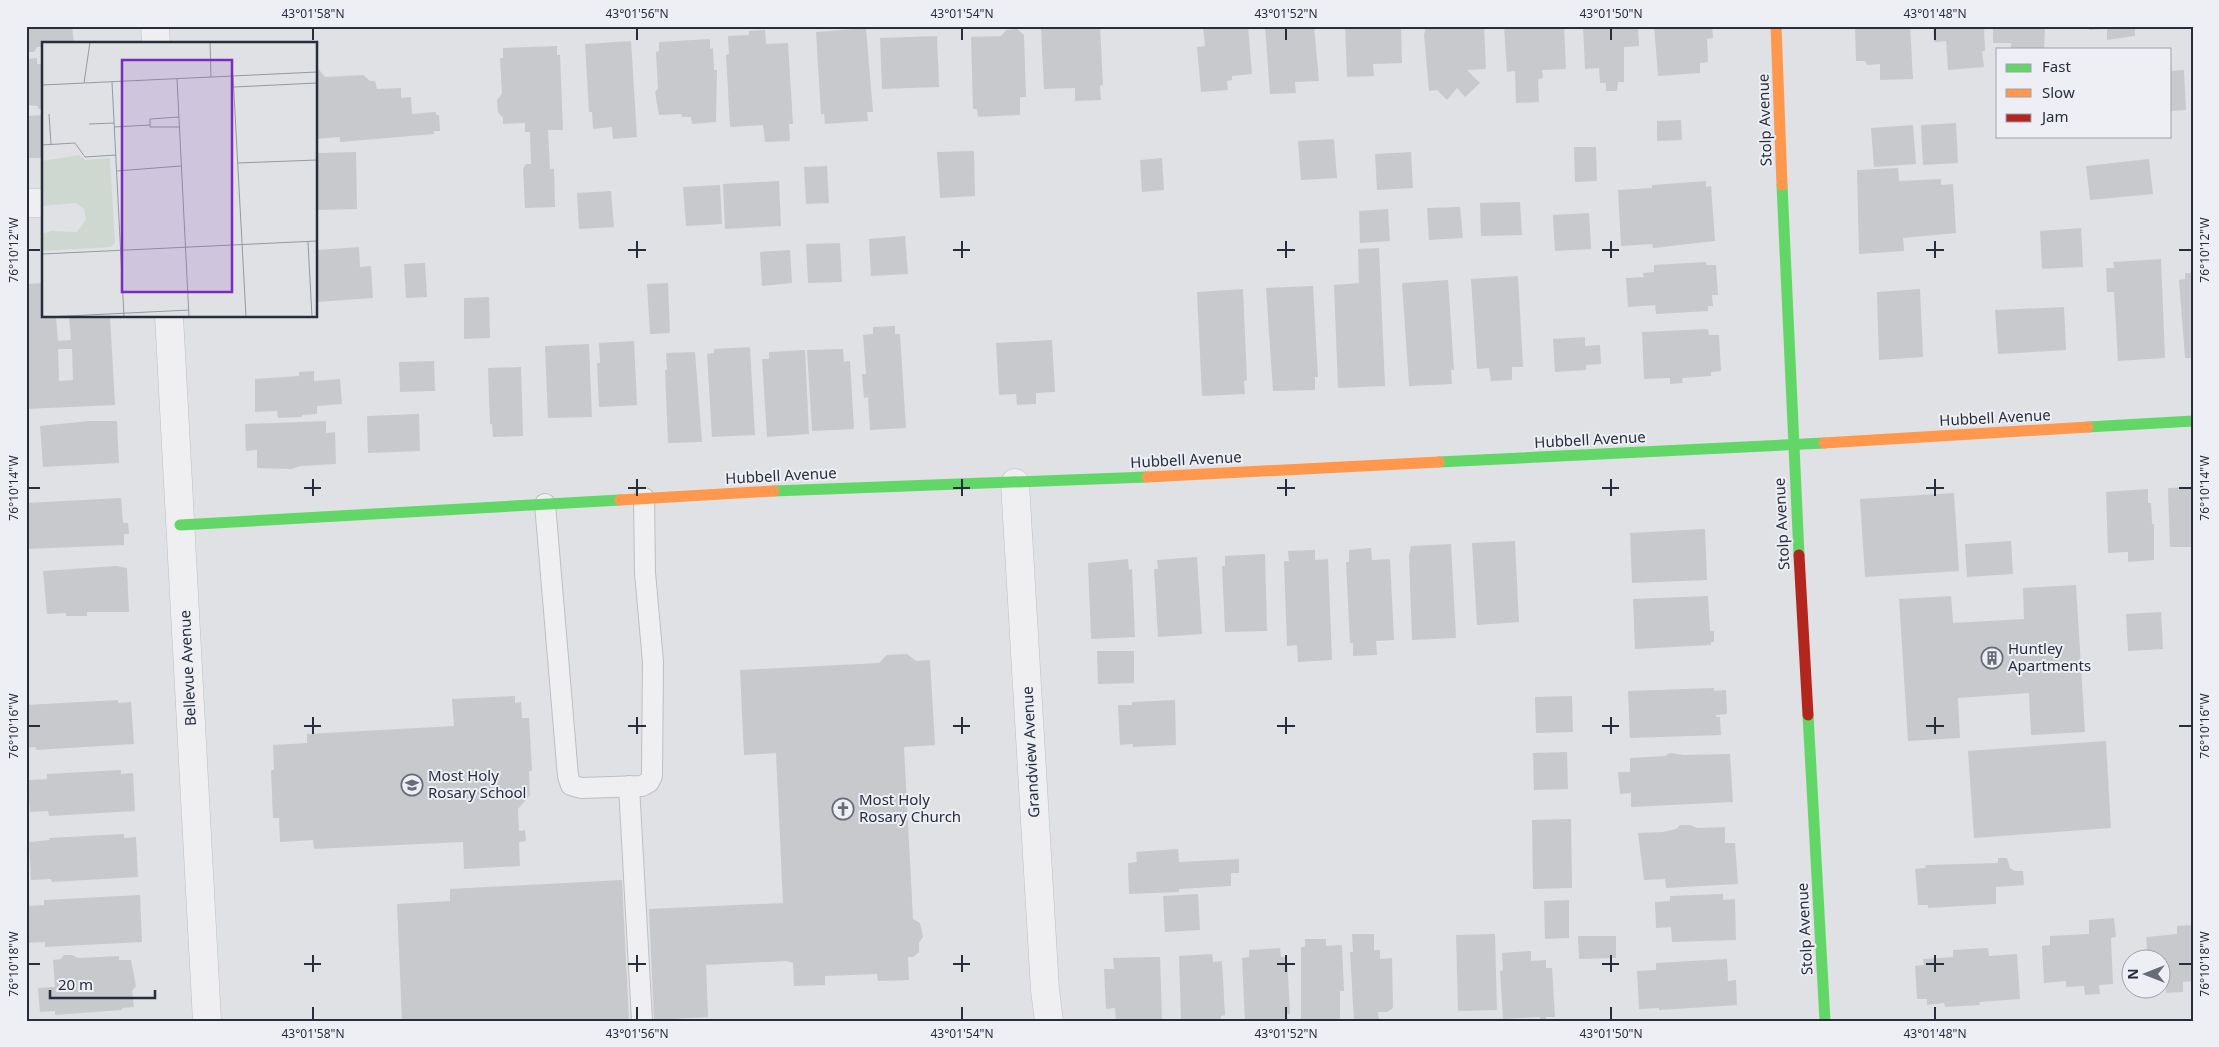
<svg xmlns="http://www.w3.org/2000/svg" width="2219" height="1047" viewBox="0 0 2219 1047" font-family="'Noto Sans',sans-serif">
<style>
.building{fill:#c8c9cc;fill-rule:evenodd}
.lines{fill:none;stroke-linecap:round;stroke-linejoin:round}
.lane-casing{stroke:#bdbfc2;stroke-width:22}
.street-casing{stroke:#bdbfc2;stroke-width:29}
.lane{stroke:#efeff1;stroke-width:20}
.street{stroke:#efeff1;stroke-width:28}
.fast{stroke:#63d668;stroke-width:11}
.slow{stroke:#ff974d;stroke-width:11}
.jam{stroke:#b3261e;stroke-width:11}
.ticks{fill:none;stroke:#282d3c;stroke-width:2}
.labels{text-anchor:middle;stroke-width:4;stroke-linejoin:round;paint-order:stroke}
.street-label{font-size:15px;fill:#282d3c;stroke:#edeff4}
.poi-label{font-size:15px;fill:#282d3c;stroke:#edeff4;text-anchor:start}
.inset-road{fill:none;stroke:#9699a1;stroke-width:1}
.view{fill:#7b2cbf;fill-opacity:0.15;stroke:#7b2cbf;stroke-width:2.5}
.inset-edge{fill:none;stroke:#282d3c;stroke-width:2.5}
.neatline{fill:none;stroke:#282d3c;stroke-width:2}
.ticks-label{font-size:12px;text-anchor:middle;fill:#282d3c}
</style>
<rect width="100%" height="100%" fill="#dfe1e4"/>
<!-- building -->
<g class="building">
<polygon points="26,26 72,26 74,44 44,44 44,47 37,47 34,52 26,52"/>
<polygon points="1043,26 1100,26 1103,85 1100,86 1101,100 1075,101 1075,88 1044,89 1041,28"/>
<polygon points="1203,26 1248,26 1252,74 1232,76 1232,80 1227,81 1228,90 1201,92 1197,47 1205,46"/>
<polygon points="1265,26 1314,26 1319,81 1295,82 1296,93 1270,94"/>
<polygon points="1345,26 1401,26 1402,63 1373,64 1374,76 1347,77"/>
<polygon points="1426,26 1484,26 1486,69 1467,70 1480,83 1465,97 1457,88 1447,100 1437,90 1429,91 1424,35"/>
<polygon points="1504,26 1564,26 1566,69 1542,70 1543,78 1538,79 1539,102 1516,103 1515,71 1507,72"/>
<polygon points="1583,26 1638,26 1639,46 1624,47 1624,82 1618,82 1617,91 1606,91 1606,83 1600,83 1599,68 1585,69"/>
<polygon points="1654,26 1712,26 1713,38 1707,39 1708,62 1700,63 1700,73 1658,76"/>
<polygon points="1855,26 1910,26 1913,79 1880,80 1880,64 1867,65 1865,61 1856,61"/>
<polygon points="1933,26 1984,26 1985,51 1982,51 1984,67 1948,70 1946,41 1934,42"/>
<polygon points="1993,26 2045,26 2044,49 2011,49 2011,43 1993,43"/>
<polygon points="2089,26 2135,26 2135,36 2107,40 2107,29 2089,30"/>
<polygon points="866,28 873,112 867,112 868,121 825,124 824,114 821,114 816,32"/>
<polygon points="1017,29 1024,35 1026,97 1020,97 1020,115 978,117 977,109 973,109 971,37 1001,36 1006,30"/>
<polygon points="765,30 766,44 788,43 793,124 789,124 790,141 765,142 763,125 730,127 726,55 729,54 728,36 749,35 749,31"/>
<polygon points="937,36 939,87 882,89 880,38"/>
<polygon points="710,39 710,49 713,48 714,70 717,70 716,122 692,124 691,117 682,117 681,114 659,115 655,92 658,88 656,52 659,51 659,42"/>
<polygon points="631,41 637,137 613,139 612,127 593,129 592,112 589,112 585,44"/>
<polygon points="557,46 557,55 560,55 563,130 548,130 550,169 554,169 555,207 525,208 523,169 526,164 531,164 530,132 525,132 525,123 503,124 503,118 498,112 497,100 502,94 500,58 503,58 503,48"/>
<polygon points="37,58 37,64 44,64 44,109 38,109 38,106 26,105 26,59"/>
<polygon points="316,66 325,77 363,75 370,81 375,81 377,89 401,88 401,98 411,97 412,114 436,112 436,115 439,115 440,131 434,131 434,134 375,139 340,142 340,137 316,139"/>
<polygon points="2184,70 2186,110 2170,111 2170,71"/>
<polygon points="44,115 44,158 26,158 26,116"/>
<polygon points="1681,120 1682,140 1657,141 1657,121"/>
<polygon points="1956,123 1958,163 1923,165 1921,125"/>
<polygon points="1913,125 1916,164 1874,167 1871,128"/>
<polygon points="1334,139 1337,178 1301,180 1298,141"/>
<polygon points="1574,147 1596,147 1597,181 1575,182"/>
<polygon points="974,151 975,196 940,198 937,152"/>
<polygon points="356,152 357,209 316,210 316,153"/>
<polygon points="1411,152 1413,188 1377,190 1375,154"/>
<polygon points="1162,158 1164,190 1142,192 1140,160"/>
<polygon points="2149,159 2153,194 2090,200 2086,166"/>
<polygon points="827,166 829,203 806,204 804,167"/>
<polygon points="1898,168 1899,181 1941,179 1941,185 1953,184 1956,233 1903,238 1904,251 1859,254 1857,170"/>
<polygon points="779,181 781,226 725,229 723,184"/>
<polygon points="1706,181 1706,187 1711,186 1715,241 1653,248 1652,244 1621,246 1618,190 1652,188 1652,185"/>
<polygon points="720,185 722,224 686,226 683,187"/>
<polygon points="611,191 614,227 579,229 577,193"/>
<polygon points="1520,202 1522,235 1481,236 1480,203"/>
<polygon points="1460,207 1463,238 1429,240 1427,208"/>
<polygon points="1388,209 1390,241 1360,243 1359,211"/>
<polygon points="1589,213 1591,249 1555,251 1553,215"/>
<polygon points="2081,228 2083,267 2042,269 2040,231"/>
<polygon points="905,236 908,274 871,276 869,239"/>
<polygon points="840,243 842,282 808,283 806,244"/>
<polygon points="359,247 360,267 371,266 373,298 316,302 316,250"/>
<polygon points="1379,248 1385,386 1338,388 1334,285 1359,283 1358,249"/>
<polygon points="790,250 792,283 762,286 760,252"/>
<polygon points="2161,259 2165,358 2118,361 2114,292 2107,292 2106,268 2114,268 2113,262"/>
<polygon points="1706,262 1706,265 1716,265 1718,295 1712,295 1713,306 1708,306 1708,311 1656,314 1655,305 1628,307 1626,278 1644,277 1643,273 1654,272 1654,265"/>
<polygon points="425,263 427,297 406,298 404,264"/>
<polygon points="2185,273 2193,273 2193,358 2185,358 2179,280 2185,279"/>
<polygon points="1518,276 1523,367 1512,367 1512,380 1491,381 1489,368 1477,369 1471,279"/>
<polygon points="1448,280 1454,370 1451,370 1452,384 1409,386 1402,283"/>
<path d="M44,283V316H56L58,341L71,340L69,316H110L115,405L26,409V284ZM58,349H72L73,380L59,381Z"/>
<polygon points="668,283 670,333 650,334 647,284"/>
<polygon points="1313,286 1318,377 1315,377 1315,390 1273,391 1266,288"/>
<polygon points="1243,289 1247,380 1244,381 1245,394 1202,396 1197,292"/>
<polygon points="1920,289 1923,357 1879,360 1877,292"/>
<polygon points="489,297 490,338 464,339 464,298"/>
<polygon points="2064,307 2066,350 1998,354 1995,310"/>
<polygon points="895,326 895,334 900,334 906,428 870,430 868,397 864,398 862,374 866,374 863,335 873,334 873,327"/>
<polygon points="1708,329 1709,335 1719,335 1721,371 1711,372 1711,376 1682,378 1683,383 1670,384 1670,378 1644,379 1642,332"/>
<polygon points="1585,337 1585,346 1600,345 1601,364 1586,365 1586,370 1555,372 1553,339"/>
<polygon points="1052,340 1055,392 1036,393 1036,404 1017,405 1016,394 999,395 996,343"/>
<polygon points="634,341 637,405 599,407 597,363 600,363 599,343"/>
<polygon points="589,344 592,417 548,418 545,346"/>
<polygon points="750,347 755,435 712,437 707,354 714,353 714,349"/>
<polygon points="843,349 844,362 850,361 854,429 812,431 807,350"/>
<polygon points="805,350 809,434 767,437 762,359 769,359 769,352"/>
<polygon points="695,352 702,442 668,443 665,370 667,370 666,353"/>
<polygon points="434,361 435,391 400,392 399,362"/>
<polygon points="521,367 523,436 493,437 492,424 490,424 488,368"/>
<polygon points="314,371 314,381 340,379 342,404 317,406 317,414 302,415 302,417 278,418 277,411 255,412 255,379 299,376 299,372"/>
<polygon points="419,414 420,451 368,453 367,416"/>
<polygon points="89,421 117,421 119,463 43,467 40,426"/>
<polygon points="326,421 326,433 335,432 336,464 301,466 291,469 257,468 257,450 246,451 245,424"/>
<polygon points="2193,487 2193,547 2170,547 2168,488"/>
<polygon points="2148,489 2148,503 2151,503 2152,524 2154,524 2154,560 2128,562 2128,552 2108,553 2106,492"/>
<polygon points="1954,493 1959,571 1865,577 1860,499"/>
<polygon points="121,498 123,523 128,523 129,534 124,534 124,545 26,549 26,503"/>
<polygon points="1705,529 1707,580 1632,583 1630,533"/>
<polygon points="1515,541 1519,622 1477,625 1472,543"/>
<polygon points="2011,541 2013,574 1967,577 1965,544"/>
<polygon points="1451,544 1456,638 1412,640 1409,556 1411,546"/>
<polygon points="1371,548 1372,560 1390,559 1394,640 1376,641 1377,655 1353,656 1353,643 1350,643 1346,562 1349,562 1349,550"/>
<polygon points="1315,550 1315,560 1328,559 1332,660 1298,662 1297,645 1287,646 1284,561 1289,561 1288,551"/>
<polygon points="1265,554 1267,631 1225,632 1222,566 1225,566 1225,556"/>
<polygon points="1197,557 1202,634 1158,637 1154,569 1158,569 1157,560"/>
<polygon points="1128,559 1129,570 1132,569 1135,637 1091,639 1088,563"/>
<polygon points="116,566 127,568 129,612 87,612 87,616 66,616 66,613 47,614 43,571"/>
<polygon points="2076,585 2085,732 2031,735 2029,693 1958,698 1960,738 1908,741 1899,599 1951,596 1953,623 2024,619 2023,588"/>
<polygon points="1708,596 1710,631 1714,631 1714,642 1711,642 1711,645 1635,649 1633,599"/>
<polygon points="2161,612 2163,649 2128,651 2126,614"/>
<polygon points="1097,651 1134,651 1134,683 1098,684"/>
<polygon points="907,654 916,661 930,660 935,745 904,747 913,919 920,923 923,937 919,943 919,952 913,957 908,957 909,980 878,981 877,974 825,976 825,985 794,986 793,963 786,961 706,965 708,1017 654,1020 649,909 783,903 776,753 744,755 740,670 879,663 887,655"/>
<polygon points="1714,688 1714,691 1726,690 1727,714 1716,715 1716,717 1720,717 1721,735 1630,738 1628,691"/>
<polygon points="515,696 515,703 521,702 522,718 529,718 532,771 529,771 530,795 518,809 519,831 525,830 526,841 519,842 520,866 464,869 463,842 314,849 313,840 280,842 279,818 273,818 271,770 274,770 273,745 307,743 307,734 454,726 452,699"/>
<polygon points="1572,696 1573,732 1536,733 1535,697"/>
<polygon points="118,700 118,703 131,702 134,744 36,750 36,747 26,748 26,705"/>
<polygon points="1175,700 1176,745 1133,747 1133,744 1120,745 1118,705 1132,705 1132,702"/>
<polygon points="2106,741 2111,828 1974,838 1968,751"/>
<polygon points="1567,752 1568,789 1534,790 1533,753"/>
<polygon points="1670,753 1684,755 1730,754 1733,802 1631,807 1631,793 1620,794 1618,772 1630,772 1630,758 1665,756"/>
<polygon points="121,770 121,774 133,773 135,811 49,816 48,811 30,812 28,780 47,779 47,774"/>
<polygon points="1571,819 1572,888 1533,889 1532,820"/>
<polygon points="1680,825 1690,825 1697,828 1725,827 1725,843 1735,843 1738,884 1666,888 1665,879 1644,880 1638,833 1663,832 1676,829"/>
<polygon points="124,834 124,838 136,837 138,877 52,882 51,879 31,880 29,842 50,840 49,838"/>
<polygon points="1178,849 1179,862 1239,859 1239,873 1231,873 1231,886 1179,889 1179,892 1129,894 1128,863 1137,862 1136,852"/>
<polygon points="1998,858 2007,858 2010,868 2015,871 2023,871 2024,885 1996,887 1996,904 1928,908 1928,905 1918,905 1915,869 1926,868 1925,865 1998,863"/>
<polygon points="622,880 629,1021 402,1021 397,904 450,901 450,889"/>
<polygon points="1198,894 1200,930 1165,932 1163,896"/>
<polygon points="1723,894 1723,900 1735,899 1736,940 1672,942 1671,927 1656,928 1655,902 1670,901 1670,896"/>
<polygon points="140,895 142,942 45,947 45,942 26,943 26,906 44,905 44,900"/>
<polygon points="1569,900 1569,938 1545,939 1544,901"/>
<polygon points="2114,918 2116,937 2111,938 2113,984 2099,985 2100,994 2085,995 2084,986 2066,987 2066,981 2044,983 2042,946 2050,945 2050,936 2089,934 2089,920"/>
<polygon points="2193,925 2193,981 2183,982 2183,992 2166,993 2165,981 2162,981 2162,960 2148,960 2146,937 2177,934 2177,926"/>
<polygon points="1352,934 1374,934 1374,950 1380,950 1380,959 1392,958 1393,1008 1387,1012 1378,1012 1379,1020 1354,1021 1350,952 1353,952"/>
<polygon points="1495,934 1497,1010 1458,1011 1456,935"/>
<polygon points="1578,936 1616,936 1616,958 1579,959"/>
<polygon points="1305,939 1326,939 1326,946 1342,945 1344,991 1340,991 1340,1020 1301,1021 1301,947 1305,947"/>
<polygon points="1280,948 1281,957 1287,957 1290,1014 1287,1014 1288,1021 1245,1021 1242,958 1249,957 1249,950"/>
<polygon points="1988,948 1989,956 2017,954 2020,999 1979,1002 1980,1005 1945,1007 1944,1003 1927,1005 1927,999 1917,999 1915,966 1924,965 1923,959 1953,957 1953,950"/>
<polygon points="1531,951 1531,961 1546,960 1546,968 1552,968 1555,1017 1546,1017 1546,1021 1540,1021 1540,1017 1503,1019 1500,971 1503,970 1502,953"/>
<polygon points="1212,954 1213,962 1222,961 1225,1015 1221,1016 1221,1021 1181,1021 1179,956"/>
<polygon points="64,955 72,955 78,958 119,956 119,960 131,960 136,986 132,991 134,1007 122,1008 122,1010 55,1015 55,1011 40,1012 38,988 55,987 53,960 61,959"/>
<polygon points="1160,957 1162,1020 1116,1021 1115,1008 1106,1009 1104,969 1114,969 1113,958"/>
<polygon points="1727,959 1728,981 1736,980 1737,1005 1659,1010 1659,1008 1639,1009 1637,971 1656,970 1656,963"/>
</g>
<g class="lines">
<!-- lane casing -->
<g class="lane-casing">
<g id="lane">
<polyline points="545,504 568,776 571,785 581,788 642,786 649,782 652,776 653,662 645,573 644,498"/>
<polyline points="629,786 642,1021"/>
</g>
</g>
<!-- street casing -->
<g class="street-casing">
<g id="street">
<polyline points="155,26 156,44"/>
<polyline points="26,203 44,203"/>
<polyline points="169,316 207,1021"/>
<polyline points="1015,483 1045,990 1049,1021"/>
</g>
</g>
<!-- lane -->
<use href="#lane" class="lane"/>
<!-- street -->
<use href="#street" class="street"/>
<!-- fast -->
<g class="fast">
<polyline points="1782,185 1799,555"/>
<polyline points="2088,427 2193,421"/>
<polyline points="1439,462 1824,443"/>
<polyline points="774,491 1147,477"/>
<polyline points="180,525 620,500"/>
<polyline points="1808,715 1825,1021"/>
</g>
<!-- slow -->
<g class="slow">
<polyline points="1776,26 1782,185"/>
<polyline points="1824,443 2088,427"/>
<polyline points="1147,477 1439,462"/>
<polyline points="620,500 774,491"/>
</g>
<!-- jam -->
<polyline class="jam" points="1799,555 1808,715"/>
</g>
<!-- ticks -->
<path class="ticks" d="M313,28V40M637,28V40M962,28V40M1286,28V40M1611,28V40M1935,28V40M637,241V258M962,241V258M1286,241V258M1611,241V258M1935,241V258M28,250H40M628,250H646M953,250H970M1277,250H1295M1602,250H1619M1926,250H1944M2179,250H2192M313,479V496M637,479V496M962,479V496M1286,479V496M1611,479V496M1935,479V496M28,488H40M304,488H321M628,488H646M953,488H970M1277,488H1295M1602,488H1619M1926,488H1944M2179,488H2192M313,717V734M637,717V734M962,717V734M1286,717V734M1611,717V734M1935,717V734M28,726H40M304,726H321M628,726H646M953,726H970M1277,726H1295M1602,726H1619M1926,726H1944M2179,726H2192M313,955V972M637,955V972M962,955V972M1286,955V972M1611,955V972M1935,955V972M28,964H40M304,964H321M628,964H646M953,964H970M1277,964H1295M1602,964H1619M1926,964H1944M2179,964H2192M313,1007V1020M637,1007V1020M962,1007V1020M1286,1007V1020M1611,1007V1020M1935,1007V1020"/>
<!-- icons -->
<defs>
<g id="building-ring" transform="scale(1.125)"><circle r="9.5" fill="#edeff4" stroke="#686c77" stroke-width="1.5"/><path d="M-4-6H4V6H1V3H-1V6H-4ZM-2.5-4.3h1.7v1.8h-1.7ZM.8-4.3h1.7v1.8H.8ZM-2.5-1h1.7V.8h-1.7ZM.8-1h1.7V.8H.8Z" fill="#686c77"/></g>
<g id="school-ring" transform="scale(1.125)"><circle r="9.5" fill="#edeff4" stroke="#686c77" stroke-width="1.5"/><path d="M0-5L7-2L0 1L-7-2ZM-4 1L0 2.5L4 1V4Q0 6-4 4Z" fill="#686c77"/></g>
<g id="church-ring" transform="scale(1.125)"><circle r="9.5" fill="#edeff4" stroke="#686c77" stroke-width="1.5"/><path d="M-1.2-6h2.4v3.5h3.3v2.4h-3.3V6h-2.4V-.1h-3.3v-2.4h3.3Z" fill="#686c77"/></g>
</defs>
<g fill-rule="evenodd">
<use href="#building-ring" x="1992" y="658"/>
<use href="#school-ring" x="412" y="785"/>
<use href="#church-ring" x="843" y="809"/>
</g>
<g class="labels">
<!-- street labels -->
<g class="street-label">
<text transform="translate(1765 120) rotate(-92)" y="5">Stolp Avenue</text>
<text transform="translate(1995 418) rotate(-3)" y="5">Hubbell Avenue</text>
<text transform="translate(1590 440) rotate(-3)" y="5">Hubbell Avenue</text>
<text transform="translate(1186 460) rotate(-3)" y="5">Hubbell Avenue</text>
<text transform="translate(781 476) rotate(-3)" y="5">Hubbell Avenue</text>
<text transform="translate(1782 524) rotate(-93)" y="5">Stolp Avenue</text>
<text transform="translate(188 668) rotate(-93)" y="5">Bellevue Avenue</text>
<text transform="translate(1031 752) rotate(-93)" y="5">Grandview Avenue</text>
<text transform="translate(1805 929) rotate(-93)" y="5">Stolp Avenue</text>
</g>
<!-- poi labels -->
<g class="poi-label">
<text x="2008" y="654">Huntley<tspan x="2008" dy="17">Apartments</tspan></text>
<text x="428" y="781">Most Holy<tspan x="428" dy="17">Rosary School</tspan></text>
<text x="859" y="805">Most Holy<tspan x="859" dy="17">Rosary Church</tspan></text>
</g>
</g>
<!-- overview -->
<g transform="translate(42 42)">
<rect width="275" height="275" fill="#dfe1e4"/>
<path d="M37,113L43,118L68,116L73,201L69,205L0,209V192L9,189L35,190L44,178L42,167L34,161L0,164V119Z" fill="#ced8d0"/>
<path d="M26,116L40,119L42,143H25L16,135L14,119Z" fill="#ced8d0"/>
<path class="inset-road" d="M168,0L169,35M191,34L204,275M135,37L147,275M70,40L82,275M42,41L48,0M0,43L275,30M192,45L275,41M7,72L9,102M137,75L108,77V85H138M47,82L72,81M72,85L108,83M0,103L33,101L43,115L74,113M196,121L275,118M74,129L139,124M266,200L270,275M0,212L275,199M5,275L147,268"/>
<path class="view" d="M80,18H190V250H80Z"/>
<rect width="275" height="275" class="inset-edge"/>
</g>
<!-- border -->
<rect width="2219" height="1047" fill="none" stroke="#edeff4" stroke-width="55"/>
<!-- legend -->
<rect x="1996" y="48" width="175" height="90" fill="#edeff4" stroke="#9ea1aa"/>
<rect x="2006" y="64" width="25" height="8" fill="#63d668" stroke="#9ea1aa"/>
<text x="2042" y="72" font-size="15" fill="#282d3c">Fast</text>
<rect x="2006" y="89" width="25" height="8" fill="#ff974d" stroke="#9ea1aa"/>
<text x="2042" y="98" font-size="15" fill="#282d3c">Slow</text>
<rect x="2006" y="114" width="25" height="8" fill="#b3261e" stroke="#9ea1aa"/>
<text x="2042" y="122" font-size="15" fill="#282d3c">Jam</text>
<!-- north arrow -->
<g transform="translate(2146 974) rotate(270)"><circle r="24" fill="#edeff4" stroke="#9ea1aa"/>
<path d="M0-4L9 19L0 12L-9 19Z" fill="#686c77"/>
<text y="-8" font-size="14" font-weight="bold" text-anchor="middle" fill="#282d3c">N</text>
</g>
<!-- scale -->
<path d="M50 990v8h105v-8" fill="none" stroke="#282d3c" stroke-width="2.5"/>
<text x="58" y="990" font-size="15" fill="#282d3c" stroke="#edeff4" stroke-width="4" paint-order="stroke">20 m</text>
<rect x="28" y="28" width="2164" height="992" class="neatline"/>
<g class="ticks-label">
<text x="313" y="18">43°01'58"N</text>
<text x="637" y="18">43°01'56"N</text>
<text x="962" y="18">43°01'54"N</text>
<text x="1286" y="18">43°01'52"N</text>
<text x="1611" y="18">43°01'50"N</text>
<text x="1935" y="18">43°01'48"N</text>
<text transform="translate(2205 250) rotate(-90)" y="4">76°10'12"W</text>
<text transform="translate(14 250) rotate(-90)" y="4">76°10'12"W</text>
<text transform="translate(2205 488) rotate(-90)" y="4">76°10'14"W</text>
<text transform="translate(14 488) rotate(-90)" y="4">76°10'14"W</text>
<text transform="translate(2205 726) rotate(-90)" y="4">76°10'16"W</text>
<text transform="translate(14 726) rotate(-90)" y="4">76°10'16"W</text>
<text transform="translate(2205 964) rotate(-90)" y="4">76°10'18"W</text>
<text transform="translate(14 964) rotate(-90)" y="4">76°10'18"W</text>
<text x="313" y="1038">43°01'58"N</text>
<text x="637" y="1038">43°01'56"N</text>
<text x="962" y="1038">43°01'54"N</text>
<text x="1286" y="1038">43°01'52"N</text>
<text x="1611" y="1038">43°01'50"N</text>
<text x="1935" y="1038">43°01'48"N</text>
</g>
</svg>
